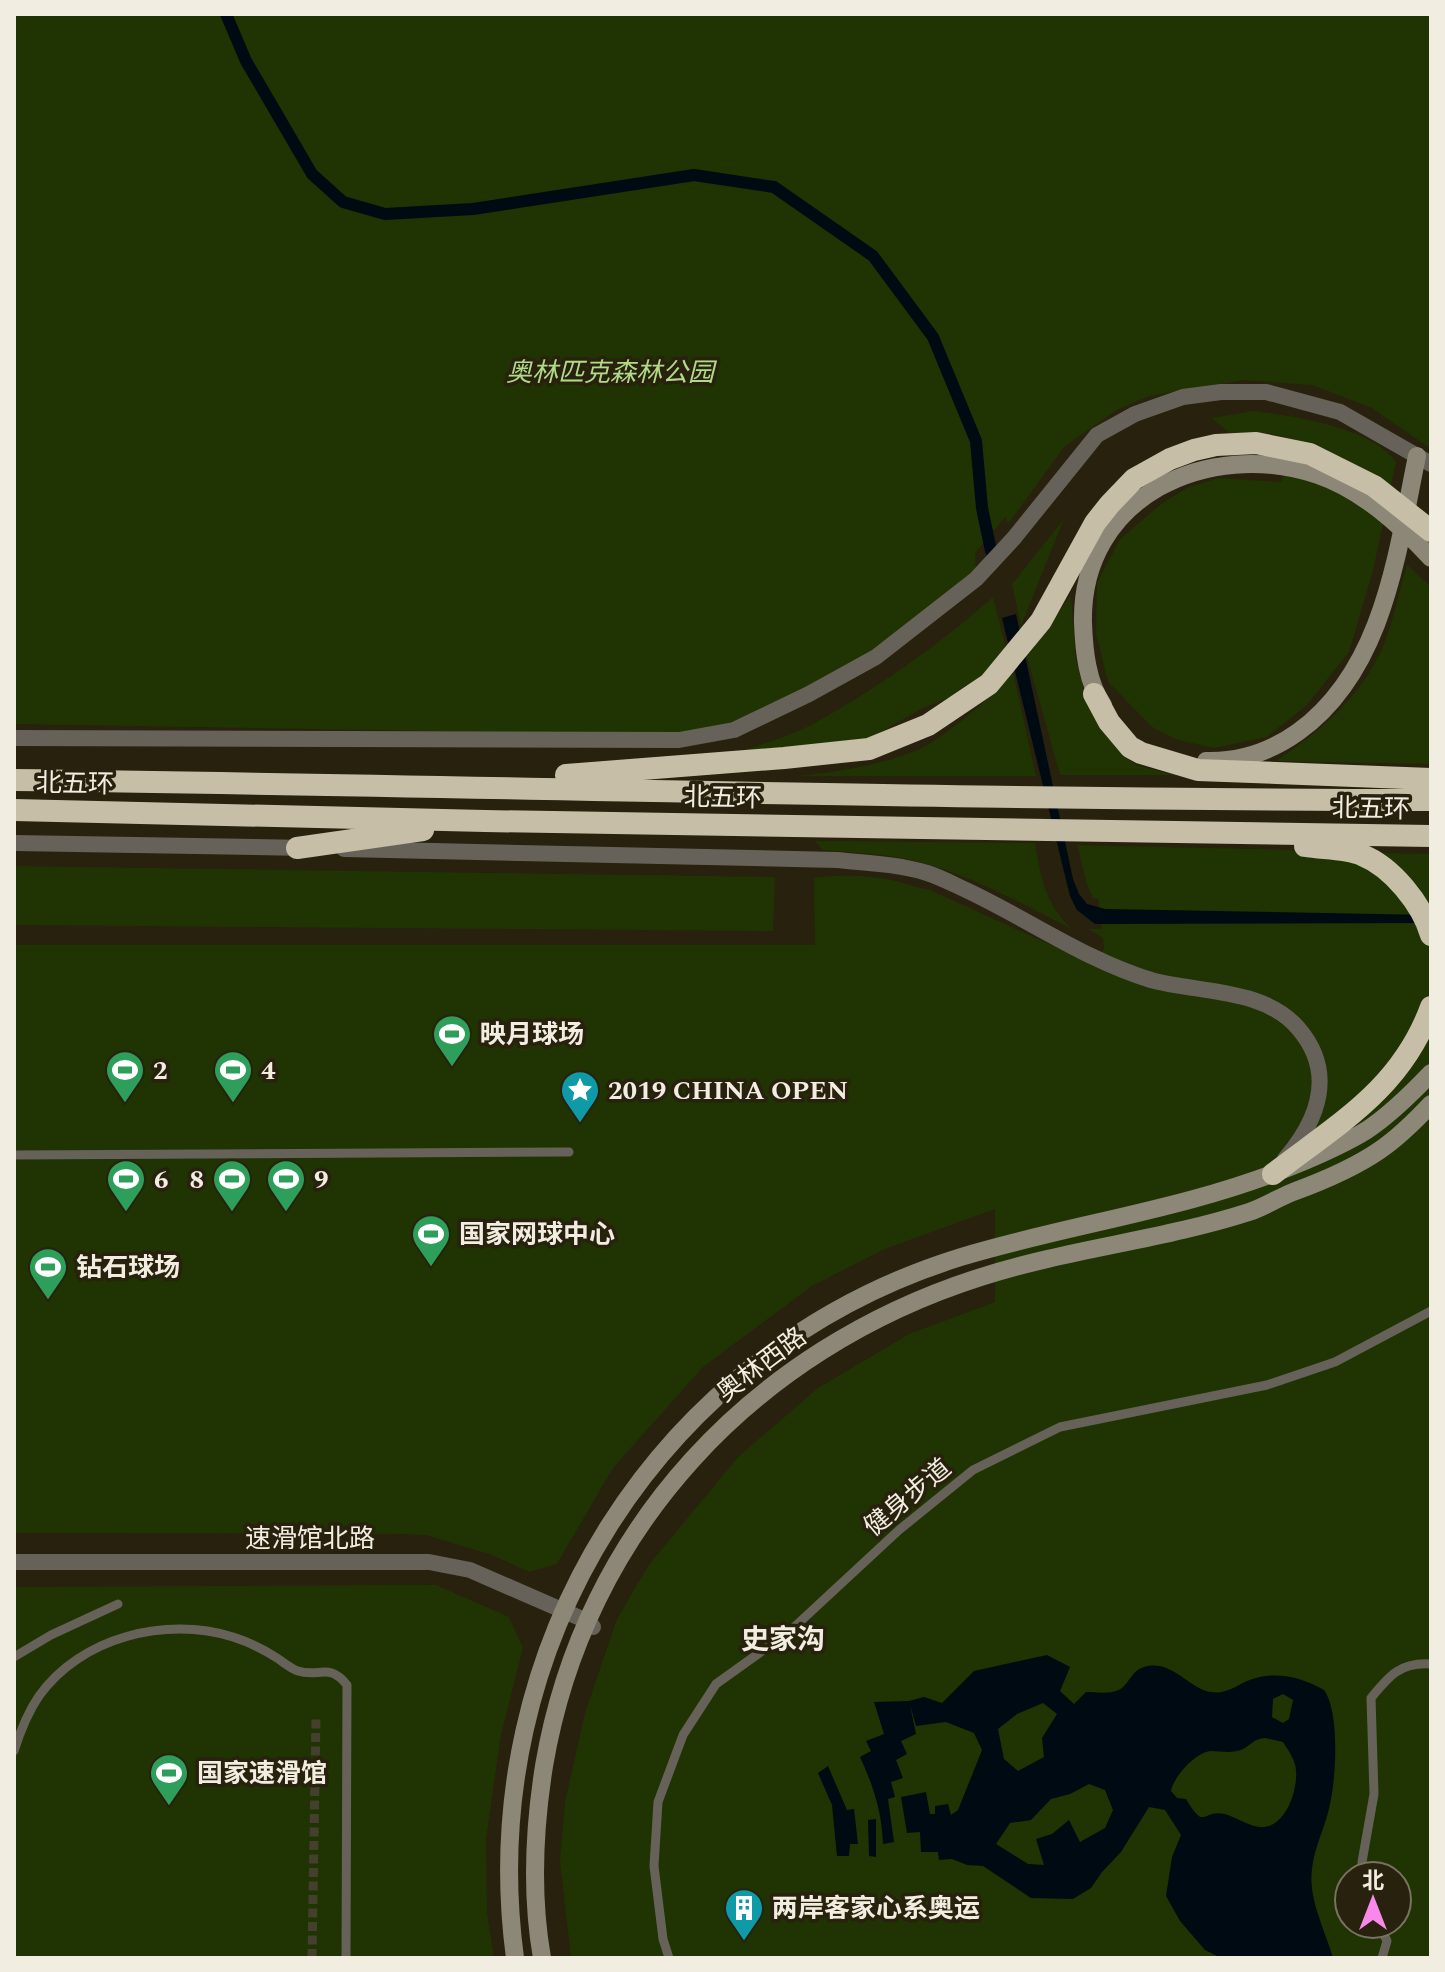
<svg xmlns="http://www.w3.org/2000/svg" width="1445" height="1972" viewBox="0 0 1445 1972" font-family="Spectral,'Noto Sans SC',serif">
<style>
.green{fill:#1f3402;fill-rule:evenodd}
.water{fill:#000a12;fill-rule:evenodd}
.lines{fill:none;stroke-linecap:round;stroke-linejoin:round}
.canal{stroke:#000a12;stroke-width:12}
.pedestrian-tunnel{stroke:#45402d;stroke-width:9;stroke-dasharray:9 4.5;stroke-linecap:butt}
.pedestrian{stroke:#666259;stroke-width:9}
.tertiary{stroke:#666259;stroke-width:16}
.secondary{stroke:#8d8778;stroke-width:18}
.motorway{stroke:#c6bea6;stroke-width:22}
.labels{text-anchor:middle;stroke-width:7;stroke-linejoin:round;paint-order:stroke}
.park-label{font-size:26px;font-style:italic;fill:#b1da88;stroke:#27210d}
.street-label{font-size:26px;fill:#f1ede0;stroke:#27210d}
.poi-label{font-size:26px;font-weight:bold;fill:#f1ede0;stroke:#27210d;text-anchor:start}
.neighbourhood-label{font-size:28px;font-weight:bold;fill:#f1ede0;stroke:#27210d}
</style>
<rect width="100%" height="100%" fill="#27210d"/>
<!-- green -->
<g class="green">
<polygon points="14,14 1431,14 1431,449 1372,408 1312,385 1244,380 1149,396 1117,410 1065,446 1008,524 1005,517 975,553 976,573 873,651 827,678 730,727 677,735 14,724"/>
<path d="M1253,411C1293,416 1372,427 1396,462L1373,571L1349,652L1307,705L1267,737L1214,748L1178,740L1152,727L1108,682L1096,633L1097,583L1120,539L1161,504L1187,488L1218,478L1281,482L1296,440L1269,433L1231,434L1211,418Z"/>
<polygon points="1064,519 1021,626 1012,584"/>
<path d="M1407,565L1431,587V764L1276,761C1320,731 1359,699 1382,649C1393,623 1399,592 1407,565Z"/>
<polygon points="1071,595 1076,660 1088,704 1118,749 1136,765 1175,775 1060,775 1027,657"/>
<path d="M993,597L1006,648L969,690L923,708L867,740L742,751C765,743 790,736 811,725C875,690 939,645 993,597Z"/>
<path d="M1013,672L1036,776H798C837,772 875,766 912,752C941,742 993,696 1013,672Z"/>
<path d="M815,841L1035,843C1041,878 1045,904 1072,929C1015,900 955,866 890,856C868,853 845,852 823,850Z"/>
<path d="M1077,845L1290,850L1326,857L1375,853L1431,854V1958H571L560,1861L565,1802L585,1713L617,1619L648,1566L738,1457L818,1388L909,1334L995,1302V1209L885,1249L812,1286L703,1367L613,1468L557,1564L529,1572L492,1555L426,1535L404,1534L14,1533V945H815L814,878C841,874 865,875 891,880C904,882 915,888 928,889L1093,964L1104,949L1103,938L1088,929H1102L1098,898H1093L1087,885ZM1349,1876H1397V1924H1349Z"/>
<polygon points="14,866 775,877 773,931 14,925"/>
<polygon points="436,1585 509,1617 523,1648 501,1735 486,1839 487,1913 494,1958 14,1958 14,1587"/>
</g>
<!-- water -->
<g class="water">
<polygon points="1016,614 1073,879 1079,894 1087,904 1105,909 1431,915 1431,923 1095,924 1077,910 1070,896 1002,618"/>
<path d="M1047,1655L1070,1667L1060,1691L1074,1704L1086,1692C1097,1692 1113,1695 1122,1688C1130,1681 1133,1670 1144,1667C1169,1659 1186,1684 1206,1691C1224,1696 1234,1687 1247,1681C1274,1670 1301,1677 1324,1690C1340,1712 1336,1778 1330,1804C1326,1826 1314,1847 1312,1869C1308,1899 1325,1930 1333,1958H1221L1205,1950L1180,1921L1166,1896L1172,1857L1181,1835L1165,1810L1149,1807L1121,1852L1102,1872L1091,1888L1073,1899L1031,1898L983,1866L967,1865L952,1859L939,1860L938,1852H921L920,1832L907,1833L901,1797L926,1792L930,1814H935V1806L948,1804L951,1815L958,1810L982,1750L974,1733L946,1722L916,1726L910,1705L916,1734L901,1741L907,1754L896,1760L903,1778L891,1782L895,1797L888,1799L894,1842L883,1844C882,1812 873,1785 860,1757L871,1751L866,1741L884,1734L874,1702L909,1701L924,1697L942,1703L974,1671ZM1283,1694L1293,1700L1289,1719L1283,1723L1272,1717L1273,1699ZM1043,1703L1057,1714L1042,1738L1044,1757L1018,1771L1004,1759L998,1729L1017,1714ZM1265,1738L1283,1742C1288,1750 1295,1759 1296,1770C1298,1789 1286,1829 1260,1827C1248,1826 1236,1817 1225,1814C1201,1809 1206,1832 1186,1799L1177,1798L1171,1791C1173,1778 1195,1752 1211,1751C1221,1751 1232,1754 1243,1749C1252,1744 1254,1739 1265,1738ZM1089,1784L1105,1790L1113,1810L1105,1828L1080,1842L1069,1820L1052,1834L1036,1839L1044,1865L1028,1864L996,1844L1010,1823L1031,1820L1051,1799L1070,1794Z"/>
<polygon points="828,1766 847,1810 854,1809 858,1844 850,1844 849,1856 837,1856 832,1805 818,1773"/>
<polygon points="876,1819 876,1857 869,1856 868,1820"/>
</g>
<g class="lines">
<!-- canal -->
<polyline class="canal" points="226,14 246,61 312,174 343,202 385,214 473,209 694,175 774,187 873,256 933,337 976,441 982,508 991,551"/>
<!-- pedestrian-tunnel -->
<polyline class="pedestrian-tunnel" points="312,1958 316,1718"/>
<!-- pedestrian -->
<g class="pedestrian">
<polyline points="14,1155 569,1152"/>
<polyline points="14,1657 51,1635 118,1604"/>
<path d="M14,1751C20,1732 28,1712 39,1696C81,1637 166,1616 233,1637C249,1642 263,1649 277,1658C283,1662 291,1669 298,1671C319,1678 329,1662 347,1685L346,1958"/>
<path d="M1363,1876L1362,1862L1374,1794L1371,1698C1389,1676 1400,1662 1431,1664"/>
<polyline points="1379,1924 1387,1941 1382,1958"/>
<polyline points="669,1958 663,1939 654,1866 658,1802 683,1735 716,1684 790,1631 899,1530 973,1470 1060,1427 1267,1385 1335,1362 1431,1311"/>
</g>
<!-- tertiary -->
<g class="tertiary">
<polyline points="14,738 679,740 734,730 809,694 876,657 976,579 1014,538 1097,435 1135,414 1183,397 1221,392 1266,392 1340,412 1431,464"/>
<polyline points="14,843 308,848"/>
<path d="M344,849L837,860C867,863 898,864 927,873C940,877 953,884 966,890C1028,919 1085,960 1151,980C1198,993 1264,988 1298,1028C1336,1072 1319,1119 1285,1159"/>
<polyline points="14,1562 429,1562 470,1570 587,1621 593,1627"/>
</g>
<!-- secondary -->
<g class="secondary">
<path d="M1103,705C1087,683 1084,650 1083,623C1080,496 1209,438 1318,475C1362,490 1400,525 1431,558"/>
<path d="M1206,761C1240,762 1270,752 1298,732C1384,670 1397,553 1417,456"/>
<path d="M515,1958C473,1646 660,1350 961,1257C1070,1224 1184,1210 1290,1167C1317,1156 1343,1145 1367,1130C1391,1114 1411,1094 1431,1073"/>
<path d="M542,1958C531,1895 534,1829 544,1766C584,1529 754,1349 981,1277C1068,1249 1162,1240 1249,1212C1264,1207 1278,1198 1293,1192C1323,1181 1354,1168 1380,1150C1399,1137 1415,1121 1431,1104"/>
</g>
<!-- motorway -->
<g class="motorway">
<polyline points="1094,694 1109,722 1130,747 1141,753 1198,770 1431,779"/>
<polyline points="566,775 784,758 869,749 928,725 989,684 1041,621 1095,523 1110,504 1134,479 1170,459 1194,450 1216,445 1256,443 1310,454 1374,486 1431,531"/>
<path d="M14,780C486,786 959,800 1431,800"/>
<polyline points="14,810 485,821 1431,836"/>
<path d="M1305,846C1323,849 1346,848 1362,855C1392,867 1422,904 1431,935"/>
<polyline points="297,848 423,830"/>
<path d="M1273,1174C1339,1123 1401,1089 1431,1007"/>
</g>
</g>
<!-- icons -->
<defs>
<g id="stadium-pin" transform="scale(2)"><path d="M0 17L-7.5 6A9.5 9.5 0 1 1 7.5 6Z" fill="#2e9e5b" stroke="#27210d"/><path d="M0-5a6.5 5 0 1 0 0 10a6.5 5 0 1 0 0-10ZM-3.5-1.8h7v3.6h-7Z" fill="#fff"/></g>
<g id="sight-pin" transform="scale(2)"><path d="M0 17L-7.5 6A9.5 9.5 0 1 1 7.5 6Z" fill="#0f9aa8" stroke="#27210d"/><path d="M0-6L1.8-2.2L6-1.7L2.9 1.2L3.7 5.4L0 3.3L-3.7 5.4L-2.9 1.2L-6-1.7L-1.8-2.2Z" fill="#fff"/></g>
<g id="building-pin" transform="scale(2)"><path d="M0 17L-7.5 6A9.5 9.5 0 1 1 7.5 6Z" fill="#0f9aa8" stroke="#27210d"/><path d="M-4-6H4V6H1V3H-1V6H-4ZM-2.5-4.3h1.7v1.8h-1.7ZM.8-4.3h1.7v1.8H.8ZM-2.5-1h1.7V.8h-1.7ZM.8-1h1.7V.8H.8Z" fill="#fff"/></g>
</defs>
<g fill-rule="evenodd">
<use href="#stadium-pin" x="452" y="1034"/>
<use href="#stadium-pin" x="125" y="1070"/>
<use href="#stadium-pin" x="233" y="1070"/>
<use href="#sight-pin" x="580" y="1090"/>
<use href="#stadium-pin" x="126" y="1179"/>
<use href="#stadium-pin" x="232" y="1179"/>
<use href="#stadium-pin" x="286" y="1179"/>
<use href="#stadium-pin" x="431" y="1234"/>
<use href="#stadium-pin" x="48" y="1267"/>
<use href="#stadium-pin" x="169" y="1773"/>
<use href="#building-pin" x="744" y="1908"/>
</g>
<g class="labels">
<!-- park labels -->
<g class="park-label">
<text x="610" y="381">奥林匹克森林公园</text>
</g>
<!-- street labels -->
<g class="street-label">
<text transform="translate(75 783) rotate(1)" y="9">北五环</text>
<text transform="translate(723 797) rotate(1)" y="9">北五环</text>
<text transform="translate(1371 808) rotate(1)" y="9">北五环</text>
<text transform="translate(761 1364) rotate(-37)" y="9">奥林西路</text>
<text transform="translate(907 1497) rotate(-40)" y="9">健身步道</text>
<text x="310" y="1547">速滑馆北路</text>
</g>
<!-- poi labels -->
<g class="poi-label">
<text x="480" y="1043">映月球场</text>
<text x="153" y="1079">2</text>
<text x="261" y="1079">4</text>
<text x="608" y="1099">2019 CHINA OPEN</text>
<text x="154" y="1188">6</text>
<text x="204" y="1188" text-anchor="end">8</text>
<text x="314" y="1188">9</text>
<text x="459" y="1243">国家网球中心</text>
<text x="76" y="1276">钻石球场</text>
<text x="197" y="1782">国家速滑馆</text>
<text x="772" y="1917">两岸客家心系奥运</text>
</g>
<!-- neighbourhood labels -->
<g class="neighbourhood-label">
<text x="783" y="1649">史家沟</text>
</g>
</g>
<!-- border -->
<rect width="1445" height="1972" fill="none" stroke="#f1ede0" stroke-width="32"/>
<!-- north arrow -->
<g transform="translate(1373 1900)"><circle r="38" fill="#27210d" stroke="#787361" stroke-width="2"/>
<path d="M0-6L14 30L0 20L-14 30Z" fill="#f888ea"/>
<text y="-12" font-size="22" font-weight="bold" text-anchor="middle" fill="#f1ede0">北</text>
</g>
</svg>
